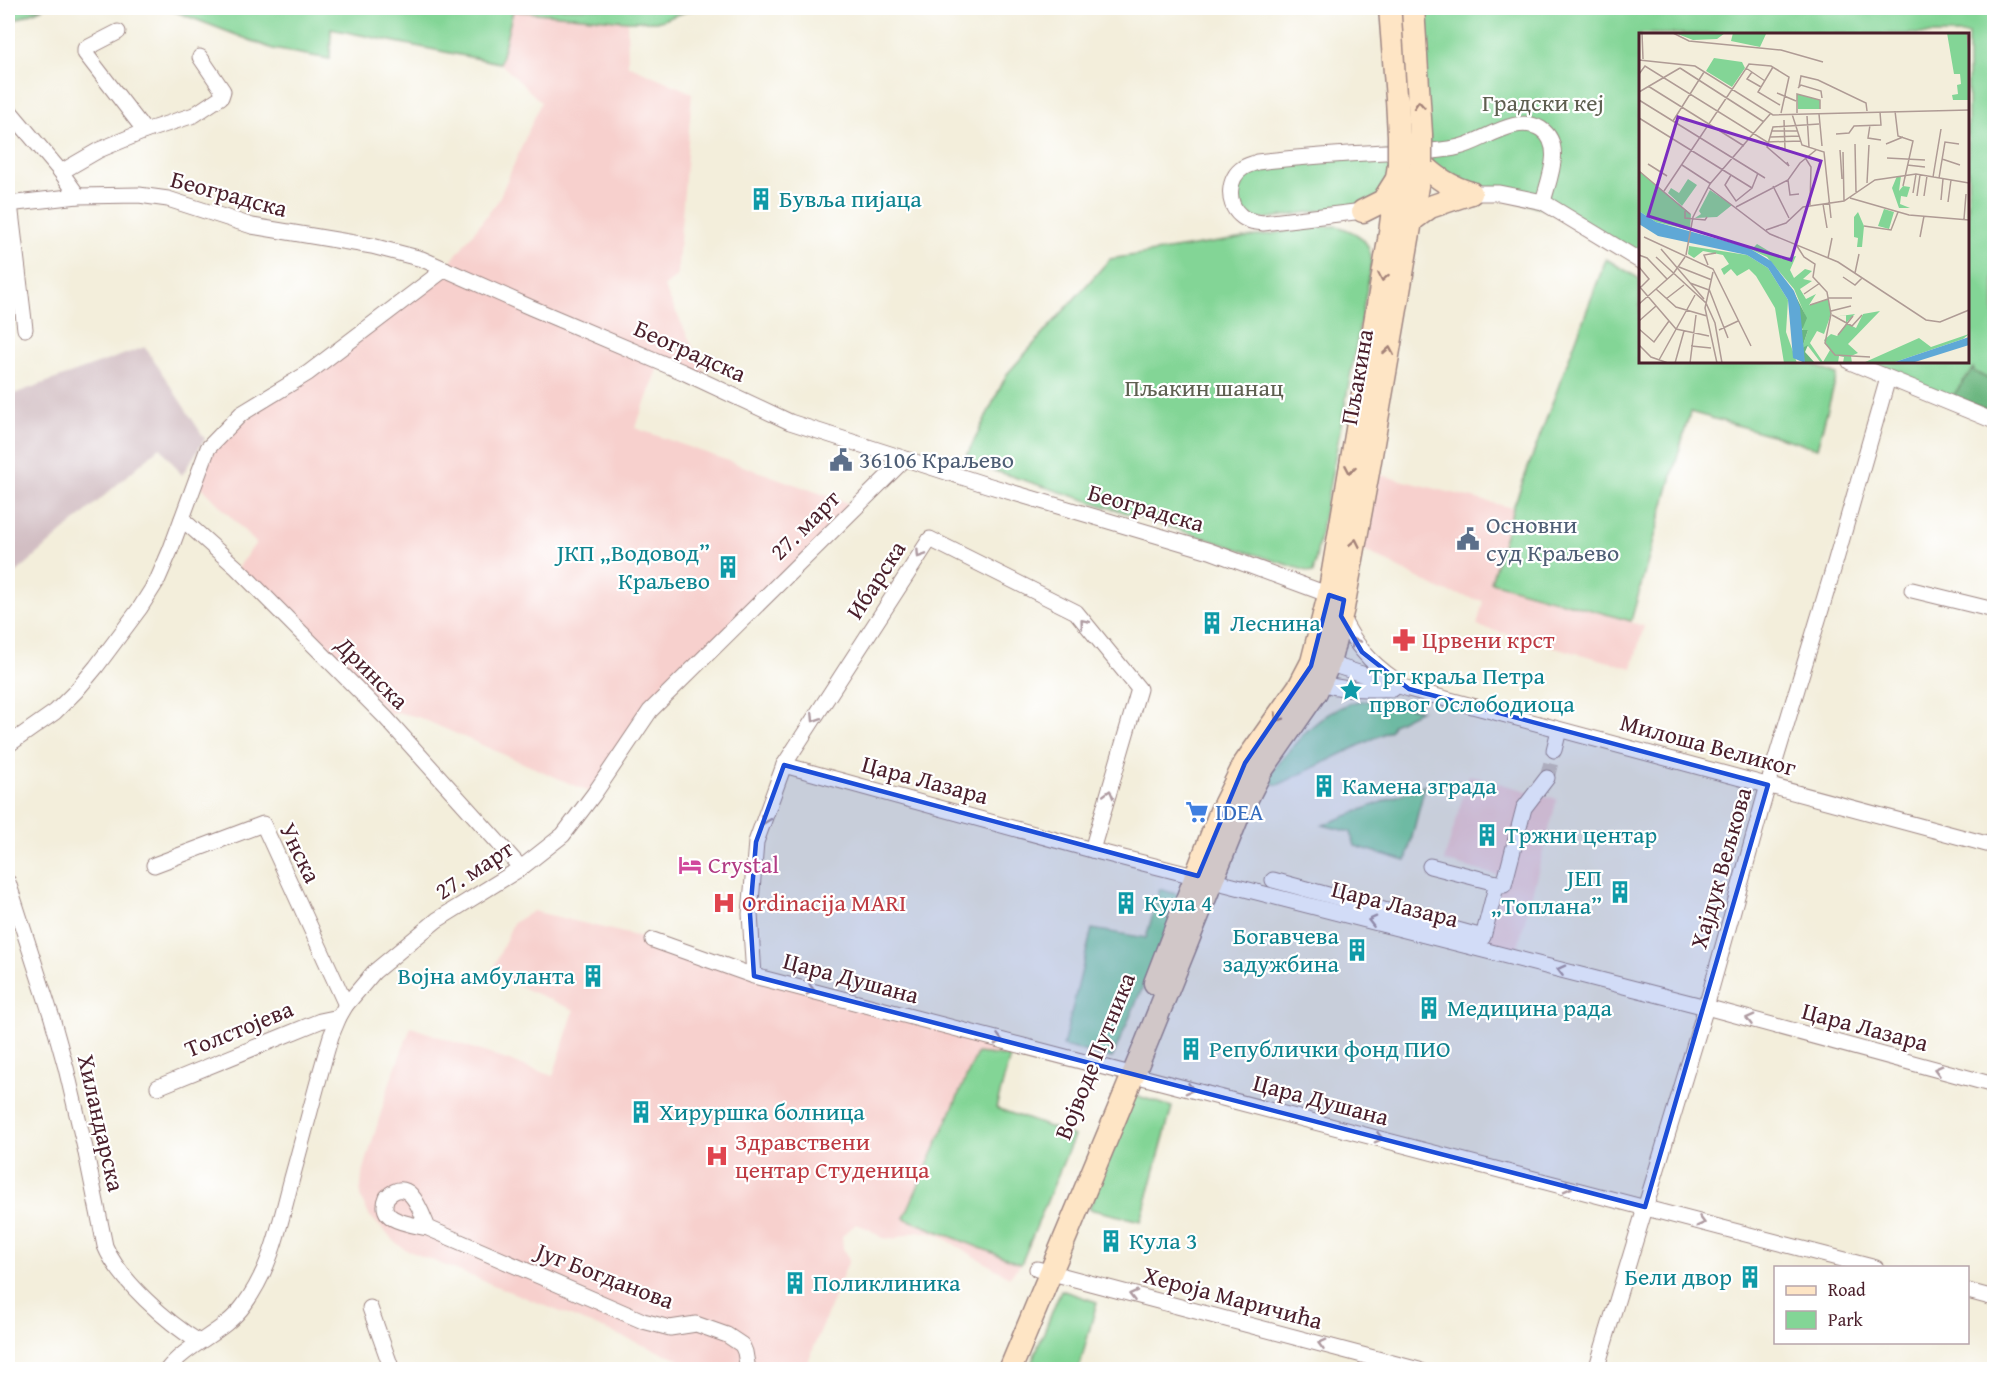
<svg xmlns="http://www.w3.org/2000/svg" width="2002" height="1377" viewBox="0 0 2002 1377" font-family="'Gentium Book Plus',serif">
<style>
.built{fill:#f7d0cd}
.industrial{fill:#d2bec3}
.green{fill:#83d596;stroke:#667a60;stroke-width:1.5}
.forest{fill:#6ab67f;stroke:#5a6a55;stroke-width:1.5}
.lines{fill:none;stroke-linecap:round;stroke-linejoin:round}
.street-tunnel{stroke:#d1c5b8;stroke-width:15;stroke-dasharray:15 8;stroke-linecap:butt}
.street-casing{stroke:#9e8683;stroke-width:17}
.secondary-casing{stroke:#9e8683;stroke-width:25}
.street{stroke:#fff;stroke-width:15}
.secondary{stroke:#fee5c5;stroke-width:22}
.secondary-bridge-casing{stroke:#9e8683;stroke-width:25;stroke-linecap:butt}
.secondary-bridge{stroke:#fee5c5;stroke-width:22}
.oneway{stroke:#a48278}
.oneway2{stroke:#ae9aa0}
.marked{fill:#1d4ed8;fill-opacity:0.2;stroke:#1d4ed8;stroke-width:4.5;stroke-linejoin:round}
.labels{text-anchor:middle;stroke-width:4.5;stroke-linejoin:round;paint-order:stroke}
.park-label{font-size:24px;fill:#5e5f50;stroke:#fff}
.street-label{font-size:24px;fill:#4a1f2b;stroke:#fff}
.culture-label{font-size:24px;fill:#0d838f;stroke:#fff;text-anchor:start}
.service-label{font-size:24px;fill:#4e5e75;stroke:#fff;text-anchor:start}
.health-label{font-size:24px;fill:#be3a42;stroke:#fff;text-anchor:start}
.shop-label{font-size:24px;fill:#366cbe;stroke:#fff;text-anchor:start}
.hotel-label{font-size:24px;fill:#b23c85;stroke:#fff;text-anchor:start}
.inset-road{fill:none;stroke:#af9b95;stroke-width:1.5}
.view{fill:#7b2cbf;fill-opacity:0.15;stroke:#7b2cbf;stroke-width:3}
.inset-edge{fill:none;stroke:#4a1f2b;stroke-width:3}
</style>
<rect width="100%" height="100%" fill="#fff"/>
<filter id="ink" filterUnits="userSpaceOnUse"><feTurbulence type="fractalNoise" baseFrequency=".0167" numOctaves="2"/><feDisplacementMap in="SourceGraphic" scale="12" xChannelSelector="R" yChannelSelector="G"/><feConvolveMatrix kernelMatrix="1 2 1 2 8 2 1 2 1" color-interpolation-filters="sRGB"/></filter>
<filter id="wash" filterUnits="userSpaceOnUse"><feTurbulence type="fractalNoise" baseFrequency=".008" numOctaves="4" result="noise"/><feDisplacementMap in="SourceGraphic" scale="24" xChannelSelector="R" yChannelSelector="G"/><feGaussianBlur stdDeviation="1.35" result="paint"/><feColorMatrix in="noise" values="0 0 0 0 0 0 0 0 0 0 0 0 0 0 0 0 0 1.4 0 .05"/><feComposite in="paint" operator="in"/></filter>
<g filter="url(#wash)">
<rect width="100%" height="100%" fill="#f3eedb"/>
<!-- built -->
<g class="built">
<polygon points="513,11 627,21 628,65 692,93 677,276 664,287 711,385 661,362 635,428 856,506 650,711 594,794 418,717 396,712 390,714 237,568 256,543 196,481 208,448 445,269 498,201 541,102 500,63"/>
<polygon points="1368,472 1513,508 1491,582 1644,626 1632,668 1477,626 1483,601 1441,590 1372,554 1354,548"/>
<polygon points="1469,775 1557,799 1515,958 1484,950 1503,877 1444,861"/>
<polygon points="533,911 653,940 1014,1044 996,1108 1074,1136 1021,1264 1009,1277 937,1234 917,1231 893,1239 882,1238 869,1229 856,1224 842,1236 843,1248 849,1260 805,1369 787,1369 765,1363 762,1369 675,1369 678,1359 404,1249 395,1242 369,1215 360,1196 362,1176 390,1082 411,1027 553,1076 574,1010 491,974 513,923"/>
</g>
<!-- industrial -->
<polygon class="industrial" points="145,347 205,439 182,475 160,447 8,580 8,396"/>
<!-- green -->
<g class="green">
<polygon points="8,8 43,8 8,23"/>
<polygon points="166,8 696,8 660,21 627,21 513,11 500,63 331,29 330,59 273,49"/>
<polygon points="1414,8 1994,8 1994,421 1850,362 1968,362 1968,34 1640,34 1640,261 1569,217 1433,175"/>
<polygon points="1387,152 1399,164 1383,201 1251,221 1231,190 1244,167"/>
<path d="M1337,226C1358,233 1369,238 1372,262L1313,573L964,461L1007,374L1110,259L1314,227Z"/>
<polygon points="1606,259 1640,279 1640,362 1807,362 1837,375 1817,448 1690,412 1631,621 1491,582 1513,508"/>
<path d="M1378,700L1421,710L1393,724L1391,730L1278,785L1265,781C1291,749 1310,718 1351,703C1359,700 1370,701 1378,700Z"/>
<polygon points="1425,785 1406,861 1355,846 1351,832 1323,825"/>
<polygon points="1160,889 1182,896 1112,1058 1063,1046 1092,929 1146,938"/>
<polygon points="977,1053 1010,1057 996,1108 1074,1136 1021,1264 904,1218"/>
<polygon points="1135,1095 1172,1107 1141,1221 1089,1209"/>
<polygon points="1061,1290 1097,1302 1079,1369 1029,1369"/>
</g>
<!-- forest -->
<polygon class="forest" points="1973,368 1975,372 1994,382 1994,413 1953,396"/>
</g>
<g filter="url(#ink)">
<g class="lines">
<!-- street-tunnel -->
<polyline class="street-tunnel" points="1547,778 1554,750"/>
<!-- street casing -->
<g class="street-casing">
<g id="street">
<polyline points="118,32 85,49 85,53 145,131"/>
<polyline points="8,109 61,172 78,196"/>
<polyline points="61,172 99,150 145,131 194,115 221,97 223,91 200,57"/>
<polyline points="1471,193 1499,193 1543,202 1640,261"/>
<polyline points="8,204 78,196 139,195 168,199 252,226 372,246 422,259 532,308 683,372 790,422 987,485 1210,551 1335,597"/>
<polyline points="10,204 25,329"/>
<path d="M1363,211L1263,223C1255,222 1246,221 1240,215C1226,203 1228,177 1243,168C1247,165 1253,164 1257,162C1300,157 1343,154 1385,152C1410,151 1435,153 1459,147C1483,142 1516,113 1541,129C1565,145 1548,181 1543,202"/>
<polyline points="1850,362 1994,421"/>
<polyline points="182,519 237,568 386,718 521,868"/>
<polyline points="1912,590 1994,610"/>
<path d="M1341,616C1354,643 1369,662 1394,679"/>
<polyline points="1321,661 1409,689 1994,846"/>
<path d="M1314,678C1334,693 1369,688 1393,689"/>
<polyline points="8,745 55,712 76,691 96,667 140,608 157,581 170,551 208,448 241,414 308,373 445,269"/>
<polyline points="1554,750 1559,730"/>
<polyline points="784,765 1092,850 1706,1007 1994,1085"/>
<polyline points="154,865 263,824 346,1005"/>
<polyline points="1430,866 1504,885 1524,808 1547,778"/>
<polyline points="1273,880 1483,937 1497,883"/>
<path d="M8,882L52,1018L66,1068L85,1148L105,1246C119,1280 168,1323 199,1342"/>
<polyline points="653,940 754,976 1876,1268"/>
<polyline points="754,976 750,914 756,842 784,765 930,539 1076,612 1139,689 1092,850"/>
<polyline points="158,1087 320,1021 339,1017"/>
<path d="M428,1228C421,1212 410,1174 387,1197C376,1222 411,1224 428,1228L643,1321L670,1328L696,1324L727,1335L742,1345L745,1352L748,1370"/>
<polyline points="1037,1269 1419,1370"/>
<polyline points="1968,1291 1994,1298"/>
<polyline points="370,1308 392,1370"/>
<path d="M167,1370C188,1343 224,1333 244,1305C272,1267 280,1223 292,1178C305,1131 317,1083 331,1036L339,1017L346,1005L374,972L437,920L521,868L563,835L594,794L650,711L905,459"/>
<polyline points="1596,1370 1706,1007 1768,785 1833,570 1888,378"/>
</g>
</g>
<!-- secondary casing -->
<g class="secondary-casing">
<g id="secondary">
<polyline points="1390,8 1397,99"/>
<path d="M1421,163C1437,178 1450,187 1471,193"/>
<polyline points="1363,211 1383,201 1395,182"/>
<polyline points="1411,221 1430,207 1471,193"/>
<polyline points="1155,983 1221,811 1245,763 1300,685 1312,662 1329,595 1389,240 1399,164"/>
<polyline points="1010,1370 1143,1051 1238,816 1261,771 1316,692 1329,663 1343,608 1368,472 1421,163"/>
</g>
</g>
<!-- street -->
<use href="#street" class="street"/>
<!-- secondary -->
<use href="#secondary" class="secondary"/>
<!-- secondary-bridge casing -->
<g class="secondary-bridge-casing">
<g id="secondary-bridge">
<polyline points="1413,8 1421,134 1421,163"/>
<polyline points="1397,99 1399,135 1399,164"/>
</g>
</g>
<!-- secondary-bridge -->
<use href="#secondary-bridge" class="secondary-bridge"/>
</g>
<!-- one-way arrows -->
<defs><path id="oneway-chevron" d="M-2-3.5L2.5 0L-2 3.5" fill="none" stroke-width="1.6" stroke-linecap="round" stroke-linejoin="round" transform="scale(1.5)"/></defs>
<g class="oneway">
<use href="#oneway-chevron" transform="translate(1419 105) rotate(-94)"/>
<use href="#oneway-chevron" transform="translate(1383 277) rotate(100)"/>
<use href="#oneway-chevron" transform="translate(1389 351) rotate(-80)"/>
<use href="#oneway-chevron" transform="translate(1350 469) rotate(100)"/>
<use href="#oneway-chevron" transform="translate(1355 543) rotate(-79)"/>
<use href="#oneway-chevron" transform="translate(1278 718) rotate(126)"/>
</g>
<g class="oneway2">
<use href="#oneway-chevron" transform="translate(920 554) rotate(123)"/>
<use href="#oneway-chevron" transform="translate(1084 623) rotate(-130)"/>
<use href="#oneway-chevron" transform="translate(1355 642) rotate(-123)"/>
<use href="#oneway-chevron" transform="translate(815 718) rotate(123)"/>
<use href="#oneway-chevron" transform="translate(1109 794) rotate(-74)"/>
<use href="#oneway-chevron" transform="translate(765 820) rotate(111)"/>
<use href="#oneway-chevron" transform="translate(1372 921) rotate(-166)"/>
<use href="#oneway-chevron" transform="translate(1561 970) rotate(-166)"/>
<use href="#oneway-chevron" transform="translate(811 990) rotate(15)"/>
<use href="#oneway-chevron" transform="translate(1750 1019) rotate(-165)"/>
<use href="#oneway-chevron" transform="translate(999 1040) rotate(15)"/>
<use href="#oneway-chevron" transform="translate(1938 1070) rotate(-165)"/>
<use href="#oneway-chevron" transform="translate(1190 1089) rotate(15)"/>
<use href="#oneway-chevron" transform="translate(1379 1138) rotate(15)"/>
<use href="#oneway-chevron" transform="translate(1568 1187) rotate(15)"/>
<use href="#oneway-chevron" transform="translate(1701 1222) rotate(15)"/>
<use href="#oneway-chevron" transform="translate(1133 1295) rotate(-166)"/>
<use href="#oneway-chevron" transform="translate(1322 1344) rotate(-165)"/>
</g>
</g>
<!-- marked area -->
<path class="marked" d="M1329,595L1344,600L1341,616L1362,652L1409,689L1768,785L1645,1207L754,976L750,914L756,842L784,765L1198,876L1245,763L1311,666Z"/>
<!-- icons -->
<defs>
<g id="building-bare" transform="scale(1.8)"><path d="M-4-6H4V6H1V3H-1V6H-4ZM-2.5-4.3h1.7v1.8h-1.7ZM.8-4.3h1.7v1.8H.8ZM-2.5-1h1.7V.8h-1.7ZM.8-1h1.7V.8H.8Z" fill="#0f9aa8" stroke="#fff" stroke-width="2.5" paint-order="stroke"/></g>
<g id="civic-bare" transform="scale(1.8)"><path d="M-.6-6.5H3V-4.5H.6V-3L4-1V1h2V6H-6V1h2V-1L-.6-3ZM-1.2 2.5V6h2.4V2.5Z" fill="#5c6f8a" stroke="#fff" stroke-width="2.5" paint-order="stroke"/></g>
<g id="pharmacy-bare" transform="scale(1.8)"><path d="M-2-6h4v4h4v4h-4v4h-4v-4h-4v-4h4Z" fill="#e0444e" stroke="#fff" stroke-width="2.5" paint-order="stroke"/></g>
<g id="sight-bare" transform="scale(1.8)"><path d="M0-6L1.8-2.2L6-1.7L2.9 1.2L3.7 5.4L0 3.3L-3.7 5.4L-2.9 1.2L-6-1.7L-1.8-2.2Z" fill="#0f9aa8" stroke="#fff" stroke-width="2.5" paint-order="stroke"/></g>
<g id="supermarket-bare" transform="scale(1.8)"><path d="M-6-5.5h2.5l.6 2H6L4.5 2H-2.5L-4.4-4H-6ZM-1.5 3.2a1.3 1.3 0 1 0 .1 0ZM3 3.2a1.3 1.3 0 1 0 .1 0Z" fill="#3f7fe0" stroke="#fff" stroke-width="2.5" paint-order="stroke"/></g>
<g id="hotel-bare" transform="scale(1.8)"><path d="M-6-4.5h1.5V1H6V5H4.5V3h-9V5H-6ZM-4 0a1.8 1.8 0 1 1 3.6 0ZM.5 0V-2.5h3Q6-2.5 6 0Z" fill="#d1479c" stroke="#fff" stroke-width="2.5" paint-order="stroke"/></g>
<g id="hospital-bare" transform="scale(1.8)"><path d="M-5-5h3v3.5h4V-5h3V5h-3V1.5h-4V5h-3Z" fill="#e0444e" stroke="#fff" stroke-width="2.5" paint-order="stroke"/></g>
</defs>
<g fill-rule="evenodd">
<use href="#building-bare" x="761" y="199"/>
<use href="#civic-bare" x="841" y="460"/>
<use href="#civic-bare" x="1468" y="539"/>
<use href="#building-bare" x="728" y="567"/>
<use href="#building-bare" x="1212" y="623"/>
<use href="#pharmacy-bare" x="1404" y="640"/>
<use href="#sight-bare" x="1351" y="690"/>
<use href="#building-bare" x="1324" y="786"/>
<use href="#supermarket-bare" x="1197" y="812"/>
<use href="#building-bare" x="1487" y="835"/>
<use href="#hotel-bare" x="690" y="865"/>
<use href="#building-bare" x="1620" y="892"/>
<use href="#hospital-bare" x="724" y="903"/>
<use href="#building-bare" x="1126" y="903"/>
<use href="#building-bare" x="1357" y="950"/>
<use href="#building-bare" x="593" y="976"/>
<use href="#building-bare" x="1429" y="1008"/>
<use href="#building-bare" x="1191" y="1049"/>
<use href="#building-bare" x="641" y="1112"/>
<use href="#hospital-bare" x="717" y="1156"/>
<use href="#building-bare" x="1111" y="1241"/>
<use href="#building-bare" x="1750" y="1277"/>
<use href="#building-bare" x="795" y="1283"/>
</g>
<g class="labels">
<!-- park labels -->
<g class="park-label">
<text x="1543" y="111">Градски кеј</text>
<text x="1204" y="396">Пљакин шанац</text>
</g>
<!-- street labels -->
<g class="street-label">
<text transform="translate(229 194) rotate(15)" y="8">Београдска</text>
<text transform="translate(690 351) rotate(24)" y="8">Београдска</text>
<text transform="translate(1357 377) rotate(-80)" y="8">Пљакина</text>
<text transform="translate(1146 508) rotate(16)" y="8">Београдска</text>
<text transform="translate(805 525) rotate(-45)" y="8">27. март</text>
<text transform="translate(876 580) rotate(-57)" y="8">Ибарска</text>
<text transform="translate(372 673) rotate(45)" y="8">Дринска</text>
<text transform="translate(1708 745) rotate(15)" y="8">Милоша Великог</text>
<text transform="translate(925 780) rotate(15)" y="8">Цара Лазара</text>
<text transform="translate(300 853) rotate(64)" y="8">Унска</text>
<text transform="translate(1721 868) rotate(-74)" y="8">Хајдук Вељкова</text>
<text transform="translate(474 870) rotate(-33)" y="8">27. март</text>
<text transform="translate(1395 904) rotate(14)" y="8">Цара Лазара</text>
<text transform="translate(851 978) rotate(15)" y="8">Цара Душана</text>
<text transform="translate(1865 1027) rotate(15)" y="8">Цара Лазара</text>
<text transform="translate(239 1029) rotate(-22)" y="8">Толстојева</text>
<text transform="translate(1095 1056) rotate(-68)" y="8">Војводе Путника</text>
<text transform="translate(1321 1100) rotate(15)" y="8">Цара Душана</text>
<text transform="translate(101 1123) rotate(77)" y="8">Хиландарска</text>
<text transform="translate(605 1276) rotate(21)" y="8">Југ Богданова</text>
<text transform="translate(1233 1298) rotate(15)" y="8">Хероја Маричића</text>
</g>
<!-- culture labels -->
<g class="culture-label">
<text x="779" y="207">Бувља пијаца</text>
<text x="710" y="561" text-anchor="end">ЈКП „Водовод”<tspan x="710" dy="28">Краљево</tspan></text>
<text x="1230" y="631">Леснина</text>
<text x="1369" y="684">Трг краља Петра<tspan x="1369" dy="28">првог Ослободиоца</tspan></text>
<text x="1342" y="794">Камена зграда</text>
<text x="1505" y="843">Тржни центар</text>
<text x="1602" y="886" text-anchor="end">ЈЕП<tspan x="1602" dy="28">„Топлана”</tspan></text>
<text x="1144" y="911">Кула 4</text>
<text x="1339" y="944" text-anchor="end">Богавчева<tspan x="1339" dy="28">задужбина</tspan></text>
<text x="575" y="984" text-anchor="end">Војна амбуланта</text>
<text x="1447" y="1016">Медицина рада</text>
<text x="1209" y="1057">Републички фонд ПИО</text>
<text x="659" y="1120">Хируршка болница</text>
<text x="1129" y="1249">Кула 3</text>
<text x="1732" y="1285" text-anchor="end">Бели двор</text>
<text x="813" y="1291">Поликлиника</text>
</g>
<!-- service labels -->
<g class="service-label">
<text x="859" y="468">36106 Краљево</text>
<text x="1486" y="533">Основни<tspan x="1486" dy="28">суд Краљево</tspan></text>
</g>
<!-- health labels -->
<g class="health-label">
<text x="1422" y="648">Црвени крст</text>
<text x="742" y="911">Ordinacija MARI</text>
<text x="735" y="1150">Здравствени<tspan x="735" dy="28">центар Студеница</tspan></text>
</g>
<!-- shop labels -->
<g class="shop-label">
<text x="1215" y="820">IDEA</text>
</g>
<!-- hotel labels -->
<g class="hotel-label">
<text x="708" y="873">Crystal</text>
</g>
</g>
<!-- overview -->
<g transform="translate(1639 33)">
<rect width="330" height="330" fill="#f3eedb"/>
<path d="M36,0H86L78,6L54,7ZM94,0H126L127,1L121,14L92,8ZM308,0H330V67H314L313,62L319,61L318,52L322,51L321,41H315ZM75,25L103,29L106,35L93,54L67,38ZM158,61L181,67V76H159ZM0,138L52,181L51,197L17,189L0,178ZM258,143H262L260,158L264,153L271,154L268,164L262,163L261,171L271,175H260L253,155ZM49,146L58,152L43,173L29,160L32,155L40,160ZM71,157L93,172L78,184L56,185L62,181L60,178ZM245,176L255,179L250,196L239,193ZM219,179L225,193L223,214H218L219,205L215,204V215V184ZM100,211L115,214L118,211L143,226L157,223L151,237L155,245L166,236L173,238L164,246L173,248L161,256L167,266L177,261L170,272L189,266L192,281L185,301L178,298L171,310L184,329L191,317L185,307L192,301L198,303L207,291V282L194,284L216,281L207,290L217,295L224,281L241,278L209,311L219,320L212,323L213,330H204L205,324L200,323L199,330H182L169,313L163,315L169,297L163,299L166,282L155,256L128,224ZM50,213L108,222L129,235L149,267L147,299L158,330H145L136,275L117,243L110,236L98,243L92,236L85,242L82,236L90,231L84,222L64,218L55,225L49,221ZM330,301L324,306L253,330H224L280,305L292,314Z" fill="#83d596"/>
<path d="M152,254L168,285L163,297H169L163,315L169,312L166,319L176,330H166L163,322L162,294Z" fill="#6ab67f"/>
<path d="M0,178L17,189L108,214L132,228L155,258L161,274L166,330L154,325L149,267L129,235L108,222L19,203L0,191ZM330,304V312L276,329L253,330Z" fill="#5fa8d6"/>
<path class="inset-road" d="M3,0L4,26M34,0L50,8L142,17L184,29M328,0L330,20M0,27L56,33L134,82L330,77M134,34L119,59L141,72M41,35L125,89M107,35L126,48M113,39L108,46L122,54M0,41L6,33L128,109L162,108M9,53L105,113M160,54L162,43L179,47L227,70L228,78M159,55L162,52L182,58L183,65M0,59L41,35M138,60L157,68M0,67L126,145M256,78L259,103L274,108L264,153M158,80V61L181,67V76M153,81L163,112L185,119L192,185M180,81L183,113M168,83L170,114M0,85L113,155M34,88L65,39M231,92L229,105L242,107M132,98H158M197,101L210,100L215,93L242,92L241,79M131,104L160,103M216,111L217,159M247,111L264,104M139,114L146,116L145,87M201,117L203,146M204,119L205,168M248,125L286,127M167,126L172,134L171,172M303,126L321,132M148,129L150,133L128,114L134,94L180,91M9,131L28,143M43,132L72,151M268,132L286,134M0,138L51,181M92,142L86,152L97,168L113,155L119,140M294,144L302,96M300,145L306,109L320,111M149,147L151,162L160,161M228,150L230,112M134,153L150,185M69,154L131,201L199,229L287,287L301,289L330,277M25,158L110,31L132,33L150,44L142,80M274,160L277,141M278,163L281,142M285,163L288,143M211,165L270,182L330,187M302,167L304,146M309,169L312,147M184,171L188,195M97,174L149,147L161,130L177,117M46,178V185L66,187L68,184M325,186L327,161M225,193L252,197L259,179M127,197L147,190L164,174L205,168L236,147L277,141L330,150M5,204L74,236L112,313M281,204L285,183M158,213L165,224L176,231L174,244L188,259L192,281L186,310L196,322L231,324M22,216L65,266M0,222L8,225L28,246M47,222L54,184L71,151L132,80M17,224L67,270L76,290L83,330M189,225L193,205M69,232L65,222L77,220M0,234L10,246L1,255M40,234L73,247M74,239L66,275L78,330M216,240L220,221M204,244L216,252L223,245M51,250L70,257M0,253L37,296L70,303M17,256L37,274L68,283M70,256L89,305M165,261L181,250M189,265H213M27,266L45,252M0,271L34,241L46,224M171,272L189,266M192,278L212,273M193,282L213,293L223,282M0,288L17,273M0,296L15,309L30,288M80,297L99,288M199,302L214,283M0,312L12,324L29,330M52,313L72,315M20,327L56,262M36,330L45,298M51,330L57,282"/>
<path class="view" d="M39,84L182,128L152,227L9,183Z"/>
<rect width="330" height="330" class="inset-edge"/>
</g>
<!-- margin -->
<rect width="2002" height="1377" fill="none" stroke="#fff" stroke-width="30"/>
<!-- legend -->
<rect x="1774" y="1266" width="195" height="78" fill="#ffffff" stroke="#b7a5aa" stroke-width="1.5"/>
<rect x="1786" y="1286" width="30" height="9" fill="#fee5c5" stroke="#b7a5aa" stroke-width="1.5"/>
<text x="1828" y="1296" font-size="18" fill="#4a1f2b">Road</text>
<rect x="1786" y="1311" width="30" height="18" fill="#83d596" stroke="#b7a5aa" stroke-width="1.5"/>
<text x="1828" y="1326" font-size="18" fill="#4a1f2b">Park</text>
</svg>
